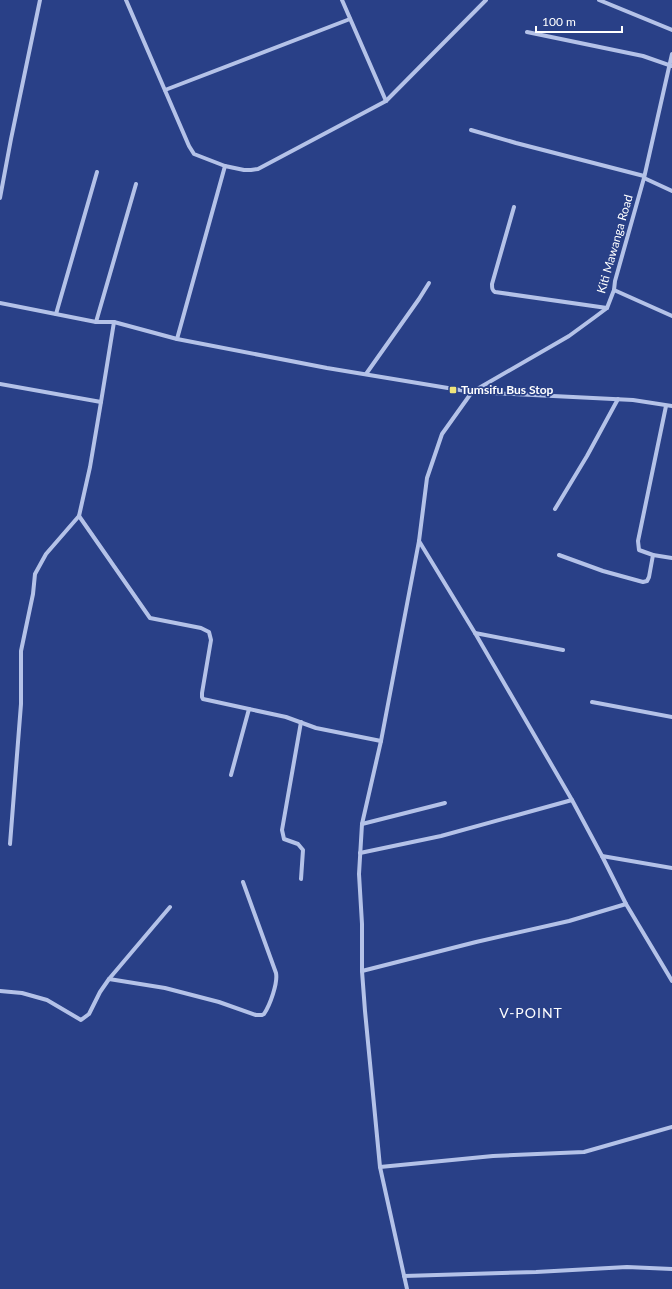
<svg xmlns="http://www.w3.org/2000/svg" width="672" height="1289" viewBox="0 0 672 1289" font-family="Lato,sans-serif">
<style>
.lines{fill:none;stroke-linecap:round;stroke-linejoin:round}
.minor{stroke:#b4c2e8;stroke-width:4}
.poi-dot{fill:#efe47b;stroke:#294087;stroke-width:1.5}
.labels{text-anchor:middle;stroke-width:3.5;stroke-linejoin:round;paint-order:stroke}
.street-label{font-size:12px;fill:#fff;stroke:#294087}
.poi-label{font-size:12px;font-weight:bold;fill:#fff;stroke:#294087;text-anchor:start}
.quarter-label{font-size:14px;letter-spacing:1px;fill:#fff;stroke:#294087}
</style>
<rect width="100%" height="100%" fill="#294087"/>
<g class="lines">
<!-- minor -->
<g class="minor">
<polyline points="126,0 189,146 194,154 225,166 244,170 251,170 258,169 386,101 486,0"/>
<polyline points="342,0 386,101"/>
<polyline points="599,0 672,30"/>
<polyline points="527,32 643,56 672,66"/>
<polyline points="165,90 350,19"/>
<polyline points="471,130 516,143 644,176"/>
<polyline points="644,178 672,191"/>
<polyline points="0,198 11,139 40,0"/>
<path d="M514,207L492,284C492,288 492,290 495,292L607,308"/>
<polyline points="614,290 672,316"/>
<polyline points="0,303 96,322 114,322 177,339 327,368 472,392 633,400 672,406"/>
<polyline points="56,314 97,172"/>
<polyline points="96,322 136,184"/>
<polyline points="177,339 225,166"/>
<polyline points="366,374 419,299 429,283"/>
<polyline points="0,384 101,402"/>
<polyline points="555,509 587,456 618,399"/>
<polyline points="79,516 150,618 201,628 209,632 211,640 202,693 202,697 203,699 249,709"/>
<polyline points="419,541 475,633 572,800 602,856 626,904 672,981"/>
<polyline points="559,555 603,571 643,582 647,581 649,577 653,555 639,550 638,541 666,406"/>
<polyline points="653,555 672,558"/>
<polyline points="475,633 563,650"/>
<polyline points="592,702 672,717"/>
<polyline points="231,775 249,709 286,717 316,728 381,741"/>
<polyline points="362,824 445,803"/>
<polyline points="10,844 21,704 21,651 33,594 35,574 46,554 79,516 90,467 101,402 114,322"/>
<polyline points="360,853 441,836 572,800"/>
<polyline points="602,856 672,868"/>
<polyline points="301,879 303,850 298,844 284,839 282,830 301,722"/>
<polyline points="362,971 476,942 569,921 626,904"/>
<path d="M109,979L165,988L219,1002L256,1015H262L264,1014C270,1005 278,983 276,973L243,882"/>
<polyline points="0,991 22,993 47,1000 81,1020 89,1014 100,992 109,979 153,927 170,907"/>
<polyline points="380,1167 493,1156 584,1152 672,1127"/>
<polyline points="404,1276 536,1272 627,1267 672,1269"/>
<polyline points="407,1289 380,1167 365,1011 362,971 362,924 359,874 362,824 381,741 419,541 427,478 442,434 472,392 569,336 595,317 607,308 614,290 615,281 644,178 672,54"/>
</g>
</g>
<!-- markers -->
<rect class="poi-dot" x="449" y="386" width="8" height="8" rx="2"/>
<g class="labels">
<!-- street labels -->
<g class="street-label">
<text transform="translate(615 244) rotate(-74)" y="4">Kiti Mawanga Road</text>
</g>
<!-- poi labels -->
<g class="poi-label">
<text x="461" y="394">Tumsifu Bus Stop</text>
</g>
<!-- quarter labels -->
<g class="quarter-label">
<text x="531" y="1018">V-POINT</text>
</g>
</g>
<!-- scale -->
<path d="M536 26v6h86v-6" fill="none" stroke="#ffffff" stroke-width="2"/>
<text x="542" y="26" font-size="12" fill="#ffffff" stroke="#294087" stroke-width="3" paint-order="stroke">100 m</text>
</svg>
